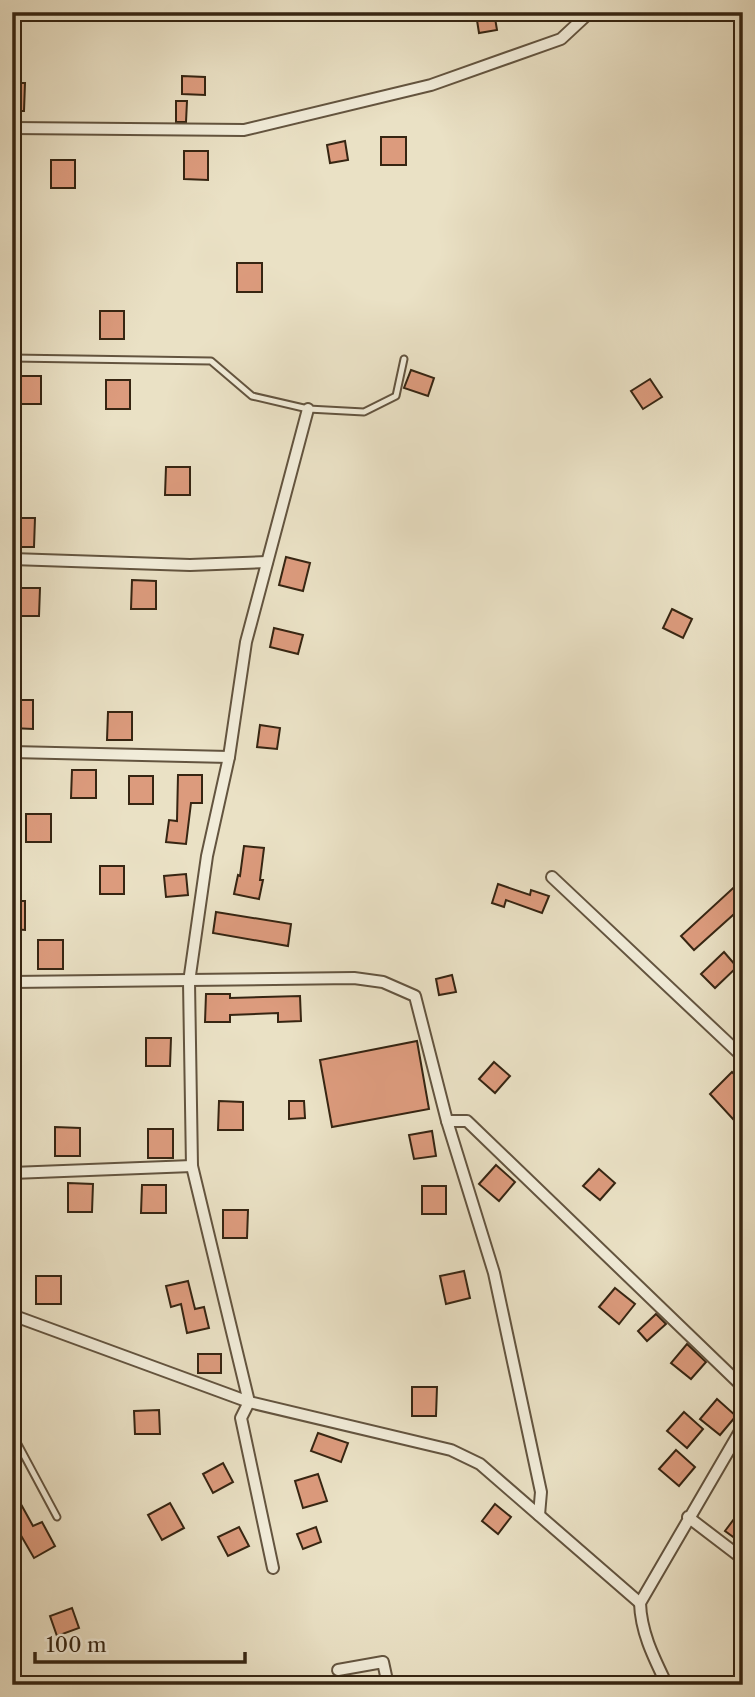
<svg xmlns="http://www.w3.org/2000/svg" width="755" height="1697" viewBox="0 0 755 1697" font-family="'Libre Caslon Text',serif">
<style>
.building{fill:#dc9b7d;stroke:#362512;stroke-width:2}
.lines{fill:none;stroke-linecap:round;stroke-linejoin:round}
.lane-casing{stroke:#63543f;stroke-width:9}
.street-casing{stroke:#63543f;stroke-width:14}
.lane{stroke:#f1ecd9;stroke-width:5}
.street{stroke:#f1ecd9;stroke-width:10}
</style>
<rect width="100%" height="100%" fill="#eae1c5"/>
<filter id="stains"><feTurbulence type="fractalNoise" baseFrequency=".00286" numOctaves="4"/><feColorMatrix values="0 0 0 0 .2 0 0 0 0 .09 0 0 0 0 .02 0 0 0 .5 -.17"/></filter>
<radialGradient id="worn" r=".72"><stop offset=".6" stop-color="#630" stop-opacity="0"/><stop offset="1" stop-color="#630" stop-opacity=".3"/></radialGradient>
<!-- building -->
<g class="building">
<polygon points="494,12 497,30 479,33 476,14"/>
<polygon points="182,76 205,77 205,95 182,94"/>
<polygon points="12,83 25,83 24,111 12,111"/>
<polygon points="176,101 187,101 186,122 176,122"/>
<rect x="381" y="137" width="25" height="28"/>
<polygon points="345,141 348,160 330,163 327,145"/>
<polygon points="184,151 208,151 208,180 184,179"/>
<rect x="51" y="160" width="24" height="28"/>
<rect x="237" y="263" width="25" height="29"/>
<rect x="100" y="311" width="24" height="28"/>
<polygon points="411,370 434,378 428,396 404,388"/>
<polygon points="17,376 41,376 41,404 16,404"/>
<polygon points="650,379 662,397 643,409 631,391"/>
<rect x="106" y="380" width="24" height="29"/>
<polygon points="166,467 190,467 190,495 165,495"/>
<polygon points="12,518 35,518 34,547 12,547"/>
<polygon points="286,557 310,563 303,591 279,585"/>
<polygon points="132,580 156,581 156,609 131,609"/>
<polygon points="15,588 40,588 39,616 15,616"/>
<polygon points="672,609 692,619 683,638 663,628"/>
<polygon points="274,628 303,635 298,654 270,647"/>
<polygon points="12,700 33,700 33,729 12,728"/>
<polygon points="108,712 132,712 132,740 107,740"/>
<polygon points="260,725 280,728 277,749 257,747"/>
<polygon points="72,770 96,770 96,798 71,798"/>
<polygon points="178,775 202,775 202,803 191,803 186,844 166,842 169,820 177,821"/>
<rect x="129" y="776" width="24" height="28"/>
<rect x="26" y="814" width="25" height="28"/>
<polygon points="244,846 264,848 260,880 263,880 259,899 234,894 238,875 240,876"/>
<rect x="100" y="866" width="24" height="28"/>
<polygon points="186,874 188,895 166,897 164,876"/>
<polygon points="743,879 743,906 694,950 681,936"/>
<polygon points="498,884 530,895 531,890 549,896 542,913 506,900 504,907 492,903"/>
<polygon points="12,901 25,901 25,930 12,929"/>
<polygon points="216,912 291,924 288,946 213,933"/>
<rect x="38" y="940" width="25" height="29"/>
<polygon points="724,952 737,967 715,988 701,974"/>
<polygon points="452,975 456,992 439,995 436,979"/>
<polygon points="206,994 230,994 230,998 300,996 301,1021 278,1022 278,1013 230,1015 230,1022 205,1022"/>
<polygon points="146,1038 171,1038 170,1066 146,1066"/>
<polygon points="417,1041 429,1109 332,1127 320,1060"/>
<polygon points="494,1062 510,1076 495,1093 479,1079"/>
<polygon points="732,1072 743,1083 743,1130 710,1094"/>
<polygon points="219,1101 243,1102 243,1130 218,1130"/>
<polygon points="289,1101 304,1101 305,1118 289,1119"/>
<polygon points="55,1127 80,1128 80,1156 55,1156"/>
<rect x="148" y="1129" width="25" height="29"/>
<polygon points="432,1131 436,1156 414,1159 409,1135"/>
<polygon points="496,1165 515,1182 499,1201 479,1184"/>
<polygon points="599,1169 615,1183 600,1200 583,1186"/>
<polygon points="68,1183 93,1184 92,1212 68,1212"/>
<polygon points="142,1185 166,1185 166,1213 141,1213"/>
<rect x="422" y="1186" width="24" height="28"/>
<polygon points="223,1210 248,1210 247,1238 223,1238"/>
<polygon points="464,1271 470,1298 446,1304 440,1276"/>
<rect x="36" y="1276" width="25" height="28"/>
<polygon points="188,1281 195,1309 204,1307 209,1328 187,1333 181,1304 171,1307 166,1286"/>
<polygon points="615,1288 635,1304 619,1324 599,1307"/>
<polygon points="656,1314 666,1324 647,1341 638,1331"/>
<polygon points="687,1344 706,1362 691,1379 671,1363"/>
<rect x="198" y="1354" width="23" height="19"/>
<polygon points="412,1387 437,1387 436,1416 412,1416"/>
<polygon points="717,1399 736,1416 720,1435 700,1419"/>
<polygon points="159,1410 160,1434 135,1434 134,1411"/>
<polygon points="684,1412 703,1429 687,1448 667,1431"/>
<polygon points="318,1433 348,1443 341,1462 311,1451"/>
<polygon points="676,1450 695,1467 679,1486 659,1469"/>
<polygon points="223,1463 233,1482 213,1493 203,1474"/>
<polygon points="318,1474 327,1501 303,1508 295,1481"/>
<polygon points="12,1488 33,1526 42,1522 55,1546 34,1558 12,1520"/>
<polygon points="170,1503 184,1528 162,1540 148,1515"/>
<polygon points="495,1504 511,1517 498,1534 482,1521"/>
<polygon points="743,1507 743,1544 725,1531"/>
<polygon points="239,1527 249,1546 228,1556 218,1537"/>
<polygon points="316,1527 321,1542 303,1549 297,1534"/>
<polygon points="72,1608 79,1628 57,1636 50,1616"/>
</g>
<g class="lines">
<!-- lane casing -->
<g class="lane-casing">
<g id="lane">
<polyline points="12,358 211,361 252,396 308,409 364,412 396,396 404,359"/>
<polyline points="12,1433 57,1517"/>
</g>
</g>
<!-- street casing -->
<g class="street-casing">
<g id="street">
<polyline points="12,128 244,130 431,85 561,39 590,12"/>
<polyline points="12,559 190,565 267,562"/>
<polyline points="12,752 229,757"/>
<polyline points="552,877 743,1057"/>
<polyline points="12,982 354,978 383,982 415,996 447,1121 494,1273 541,1492 539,1515"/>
<polyline points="447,1121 467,1121 743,1387"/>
<polyline points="12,1173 192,1166"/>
<polyline points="12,1315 249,1402 451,1450 480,1464 640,1603"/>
<polyline points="688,1517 743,1559"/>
<polyline points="273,1568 241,1418 249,1402 192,1166 189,982 207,856 229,757 246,642 308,409"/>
<polyline points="338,1670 383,1662 388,1685"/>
<path d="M667,1685C654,1658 641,1633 640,1603L743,1426"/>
</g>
</g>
<!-- lane -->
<use href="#lane" class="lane"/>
<!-- street -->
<use href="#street" class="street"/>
</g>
<!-- margin -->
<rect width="755" height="1697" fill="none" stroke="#eae1c5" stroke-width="42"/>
<rect x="14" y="14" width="727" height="1669" fill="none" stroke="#362512" stroke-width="3.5"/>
<rect x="21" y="21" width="713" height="1655" fill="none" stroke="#362512" stroke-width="2"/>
<!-- scale -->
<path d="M35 1652v10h210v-10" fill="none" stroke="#362512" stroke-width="3.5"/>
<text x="46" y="1652" font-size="21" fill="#362512" stroke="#f1ecd9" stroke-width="5" paint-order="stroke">100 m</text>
<rect width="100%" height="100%" filter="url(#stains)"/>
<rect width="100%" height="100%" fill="url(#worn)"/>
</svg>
